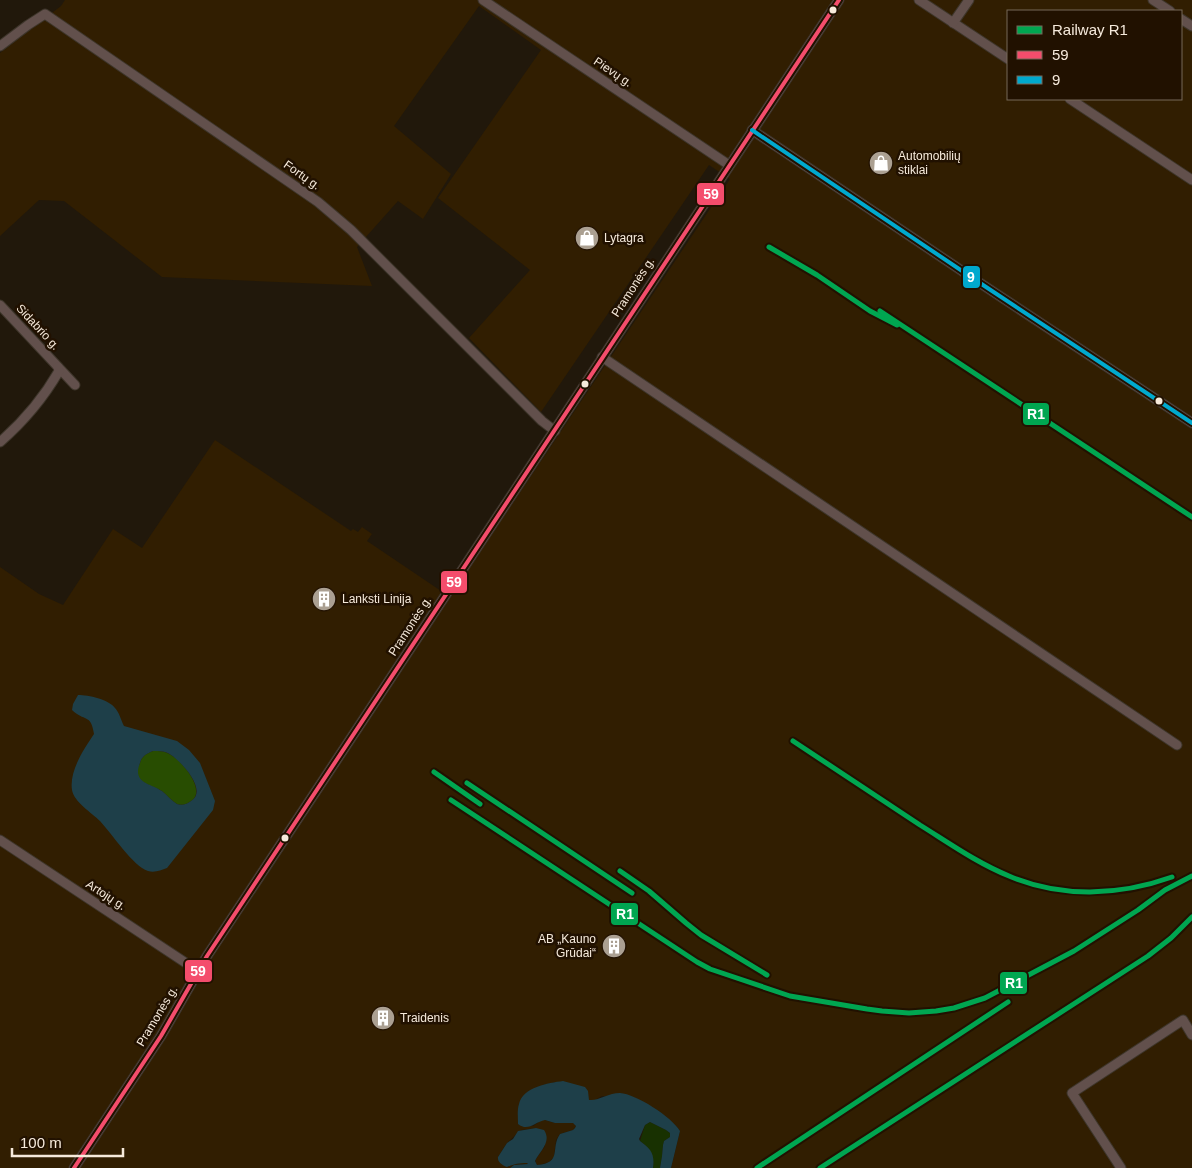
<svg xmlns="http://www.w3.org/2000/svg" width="1192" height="1168" viewBox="0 0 1192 1168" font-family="Arial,sans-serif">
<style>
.built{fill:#311e01;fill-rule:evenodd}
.green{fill:#183101}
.forest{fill:#284d01}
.water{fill:#1e3f49;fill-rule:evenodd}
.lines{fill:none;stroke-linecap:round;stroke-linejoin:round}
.minor-casing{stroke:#3d352a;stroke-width:11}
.minor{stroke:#62504c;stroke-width:9}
.bus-1-casing{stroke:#211100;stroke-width:8}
.bus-2-casing{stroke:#211100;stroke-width:8}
.bus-1{stroke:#f44d6c;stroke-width:4}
.bus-2{stroke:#00a9ce;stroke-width:4}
.rail-1-casing{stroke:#211100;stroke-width:9}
.rail-1{stroke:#00a651;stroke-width:5}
.bus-dot{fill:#f6eadb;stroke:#211100;stroke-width:2}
.labels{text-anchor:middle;stroke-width:5;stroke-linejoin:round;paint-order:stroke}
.street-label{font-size:12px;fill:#f6eadb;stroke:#211100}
.poi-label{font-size:12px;fill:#f6eadb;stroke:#211100;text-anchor:start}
.line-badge{stroke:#211100;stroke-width:2}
.badge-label{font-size:14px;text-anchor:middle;font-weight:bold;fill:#fff}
</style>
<rect width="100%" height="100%" fill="#21180b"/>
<!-- built -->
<path class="built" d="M65,0H1192V1168H671L680,1131L677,1127L659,1111L629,1096H602L595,1100H589L588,1095L557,1082L543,1085L519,1104L518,1124L533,1126L542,1120H545L555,1123H573L576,1126L573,1130L560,1134L556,1140L554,1157L549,1162L539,1165H537L536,1163V1159L545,1146L536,1128L521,1130L507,1143L498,1157L507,1167L514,1164L520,1163H527L528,1164L514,1165L510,1168H0V567L39,594L63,605L113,529L142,548L215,440L351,531L353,529L358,532L362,527L372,534L367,541L450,597L730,179L709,165L541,412L469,338L530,270L438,198L541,50L479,6L394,126L451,174L423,219L398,201L357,247L372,286L162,277L64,201L39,200L0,236V53L61,6ZM1008,11H1181V99H1008Z"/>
<!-- green -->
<path class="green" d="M650,1122L666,1130L671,1134L670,1137L664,1141L663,1145L662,1156L660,1168H653C655,1157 649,1147 640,1141L645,1125Z"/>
<!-- forest -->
<path class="forest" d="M153,751C160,751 165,751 171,755C182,761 207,791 191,801C187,804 182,806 177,804C172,801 167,795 162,791C155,786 136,783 137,771C137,768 139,766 140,763C142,756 146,754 153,751Z"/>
<!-- water -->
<g class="water">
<path d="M78,695C89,695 108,699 115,708C119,712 121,720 124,726L177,741L189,750L200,763L215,801L213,810L167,868C161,870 155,873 148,871C133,866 112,834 100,821C92,813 74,802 72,790C69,771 84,749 94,734C91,713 84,722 72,710L73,704ZM153,751C160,751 166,751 171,755C182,762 208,791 191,801C187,804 182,806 177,804C172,801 167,795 162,791C150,783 132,783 140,763C142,756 146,754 153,751Z"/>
<path d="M563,1081L585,1087L588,1091L589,1100C599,1101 608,1093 620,1093C636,1094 672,1117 680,1131L671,1168H660L662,1156L663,1145L664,1141L670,1137V1133L666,1130L650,1122L645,1125L639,1139L640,1141C651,1149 655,1154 653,1168H510L514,1165L528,1164L527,1163C519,1163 514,1164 507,1167C503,1166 497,1162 498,1157L507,1143L513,1139L518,1131L536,1128L544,1130C552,1142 540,1151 535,1161L537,1165C563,1163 550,1148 560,1134L573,1130L575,1128L576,1126L573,1123H555L545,1120C535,1122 528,1132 518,1124C518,1118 517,1110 519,1104C523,1087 548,1083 563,1081Z"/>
</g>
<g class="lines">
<!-- minor casing -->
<g class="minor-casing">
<g id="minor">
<polyline points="483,0 729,165"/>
<polyline points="919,0 1008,59"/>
<polyline points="1153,0 1170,11"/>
<polyline points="1181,19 1192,26"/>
<polyline points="953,23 969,0"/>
<polyline points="0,46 28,25 45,14 318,202 351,230 542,421 555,431"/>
<polyline points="1070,99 1192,180"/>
<polyline points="752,130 983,285 1192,423"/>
<polyline points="0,305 75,385"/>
<polyline points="602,357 1177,745"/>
<path d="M0,442C23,422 44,397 59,371L58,367"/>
<polyline points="0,840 198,971"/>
<polyline points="74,1168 161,1036 207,956 839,0"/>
<polyline points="1121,1168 1072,1093 1183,1020 1192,1035"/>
</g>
</g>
<!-- minor -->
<use href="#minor" class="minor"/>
<!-- bus-1 casing -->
<g class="bus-1-casing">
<polyline id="bus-1" points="74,1168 161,1036 207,956 839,0"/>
</g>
<!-- bus-2 casing -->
<g class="bus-2-casing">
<polyline id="bus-2" points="752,130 983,285 1192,423"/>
</g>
<!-- bus-1 -->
<use href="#bus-1" class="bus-1"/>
<!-- bus-2 -->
<use href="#bus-2" class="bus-2"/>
<!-- rail-1 casing -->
<g class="rail-1-casing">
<g id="rail-1">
<polyline points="769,247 817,275 870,311 897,325"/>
<polyline points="880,311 1192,517"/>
<path d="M793,741C835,769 877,797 920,825C949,843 977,863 1009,876C1061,898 1119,896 1172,877"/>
<polyline points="434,772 480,804"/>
<polyline points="467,783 632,893"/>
<polyline points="451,800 697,962 710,969 790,996 867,1009 882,1011 909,1013 936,1011 954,1008 985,998 1074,951 1138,910 1165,890 1192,876"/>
<polyline points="620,871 649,891 686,923 701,935 767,975"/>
<polyline points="757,1168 1008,1002"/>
<polyline points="820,1168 1148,956 1171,938 1192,917"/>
</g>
</g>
<!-- rail-1 -->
<use href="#rail-1" class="rail-1"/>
</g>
<!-- icons -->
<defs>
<g id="shop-disc" transform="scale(1.25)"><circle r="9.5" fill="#aba092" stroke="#211100"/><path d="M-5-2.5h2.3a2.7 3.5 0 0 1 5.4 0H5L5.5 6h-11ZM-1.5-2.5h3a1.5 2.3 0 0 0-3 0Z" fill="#fff"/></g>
<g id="building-disc" transform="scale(1.25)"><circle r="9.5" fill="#aba092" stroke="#211100"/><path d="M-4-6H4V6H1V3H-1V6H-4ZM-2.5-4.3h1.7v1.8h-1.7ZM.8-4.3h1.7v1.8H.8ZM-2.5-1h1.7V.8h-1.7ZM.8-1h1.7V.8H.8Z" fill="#fff"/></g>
</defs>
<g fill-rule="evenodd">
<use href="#shop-disc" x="881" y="163"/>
<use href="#shop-disc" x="587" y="238"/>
<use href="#building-disc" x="324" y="599"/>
<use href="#building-disc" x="614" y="946"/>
<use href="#building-disc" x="383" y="1018"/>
</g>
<!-- markers -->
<g class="bus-dot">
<circle cx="833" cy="10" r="4.5"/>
<circle cx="585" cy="384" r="4.5"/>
<circle cx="1159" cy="401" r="4.5"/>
<circle cx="285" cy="838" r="4.5"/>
</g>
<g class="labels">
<!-- street labels -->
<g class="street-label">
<text transform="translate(613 72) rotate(34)" y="4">Pievų g.</text>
<text transform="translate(302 175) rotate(35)" y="4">Fortų g.</text>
<text transform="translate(633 287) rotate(-57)" y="4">Pramonės g.</text>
<text transform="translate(38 327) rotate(47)" y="4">Sidabrio g.</text>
<text transform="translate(410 626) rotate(-57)" y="4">Pramonės g.</text>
<text transform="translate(106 895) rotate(33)" y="4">Artojų g.</text>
<text transform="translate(157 1016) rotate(-59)" y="4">Pramonės g.</text>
</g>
<!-- poi labels -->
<g class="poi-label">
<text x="898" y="160">Automobilių<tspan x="898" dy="14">stiklai</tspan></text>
<text x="604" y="242">Lytagra</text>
<text x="342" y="603">Lanksti Linija</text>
<text x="596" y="943" text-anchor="end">AB „Kauno<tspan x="596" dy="14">Grūdai“</tspan></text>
<text x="400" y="1022">Traidenis</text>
</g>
</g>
<g class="line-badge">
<rect x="696" y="182" width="29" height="24" rx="5" fill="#f44d6c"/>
<rect x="962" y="265" width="19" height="24" rx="5" fill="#00a9ce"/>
<rect x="1022" y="402" width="28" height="24" rx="5" fill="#00a651"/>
<rect x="440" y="570" width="28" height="24" rx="5" fill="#f44d6c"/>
<rect x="610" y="902" width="29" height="24" rx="5" fill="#00a651"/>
<rect x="184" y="959" width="29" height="24" rx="5" fill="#f44d6c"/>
<rect x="999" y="971" width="29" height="24" rx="5" fill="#00a651"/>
</g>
<g class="badge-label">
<text x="711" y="199">59</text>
<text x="971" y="282">9</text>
<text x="1036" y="419">R1</text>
<text x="454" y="587">59</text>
<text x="625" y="919">R1</text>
<text x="198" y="976">59</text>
<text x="1014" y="988">R1</text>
</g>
<!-- legend -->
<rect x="1007" y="10" width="175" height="90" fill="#211100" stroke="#766858"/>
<rect x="1017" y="26" width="25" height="8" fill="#00a651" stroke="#766858"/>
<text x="1052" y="35" font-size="15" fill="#f6eadb">Railway R1</text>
<rect x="1017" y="51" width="25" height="8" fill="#f44d6c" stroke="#766858"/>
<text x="1052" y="60" font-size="15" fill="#f6eadb">59</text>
<rect x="1017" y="76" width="25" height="8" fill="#00a9ce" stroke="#766858"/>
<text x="1052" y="85" font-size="15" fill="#f6eadb">9</text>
<!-- scale -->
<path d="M12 1148v8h111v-8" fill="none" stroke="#f6eadb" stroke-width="2.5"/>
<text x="20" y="1148" font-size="15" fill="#f6eadb" stroke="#211100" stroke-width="4" paint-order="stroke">100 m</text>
</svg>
